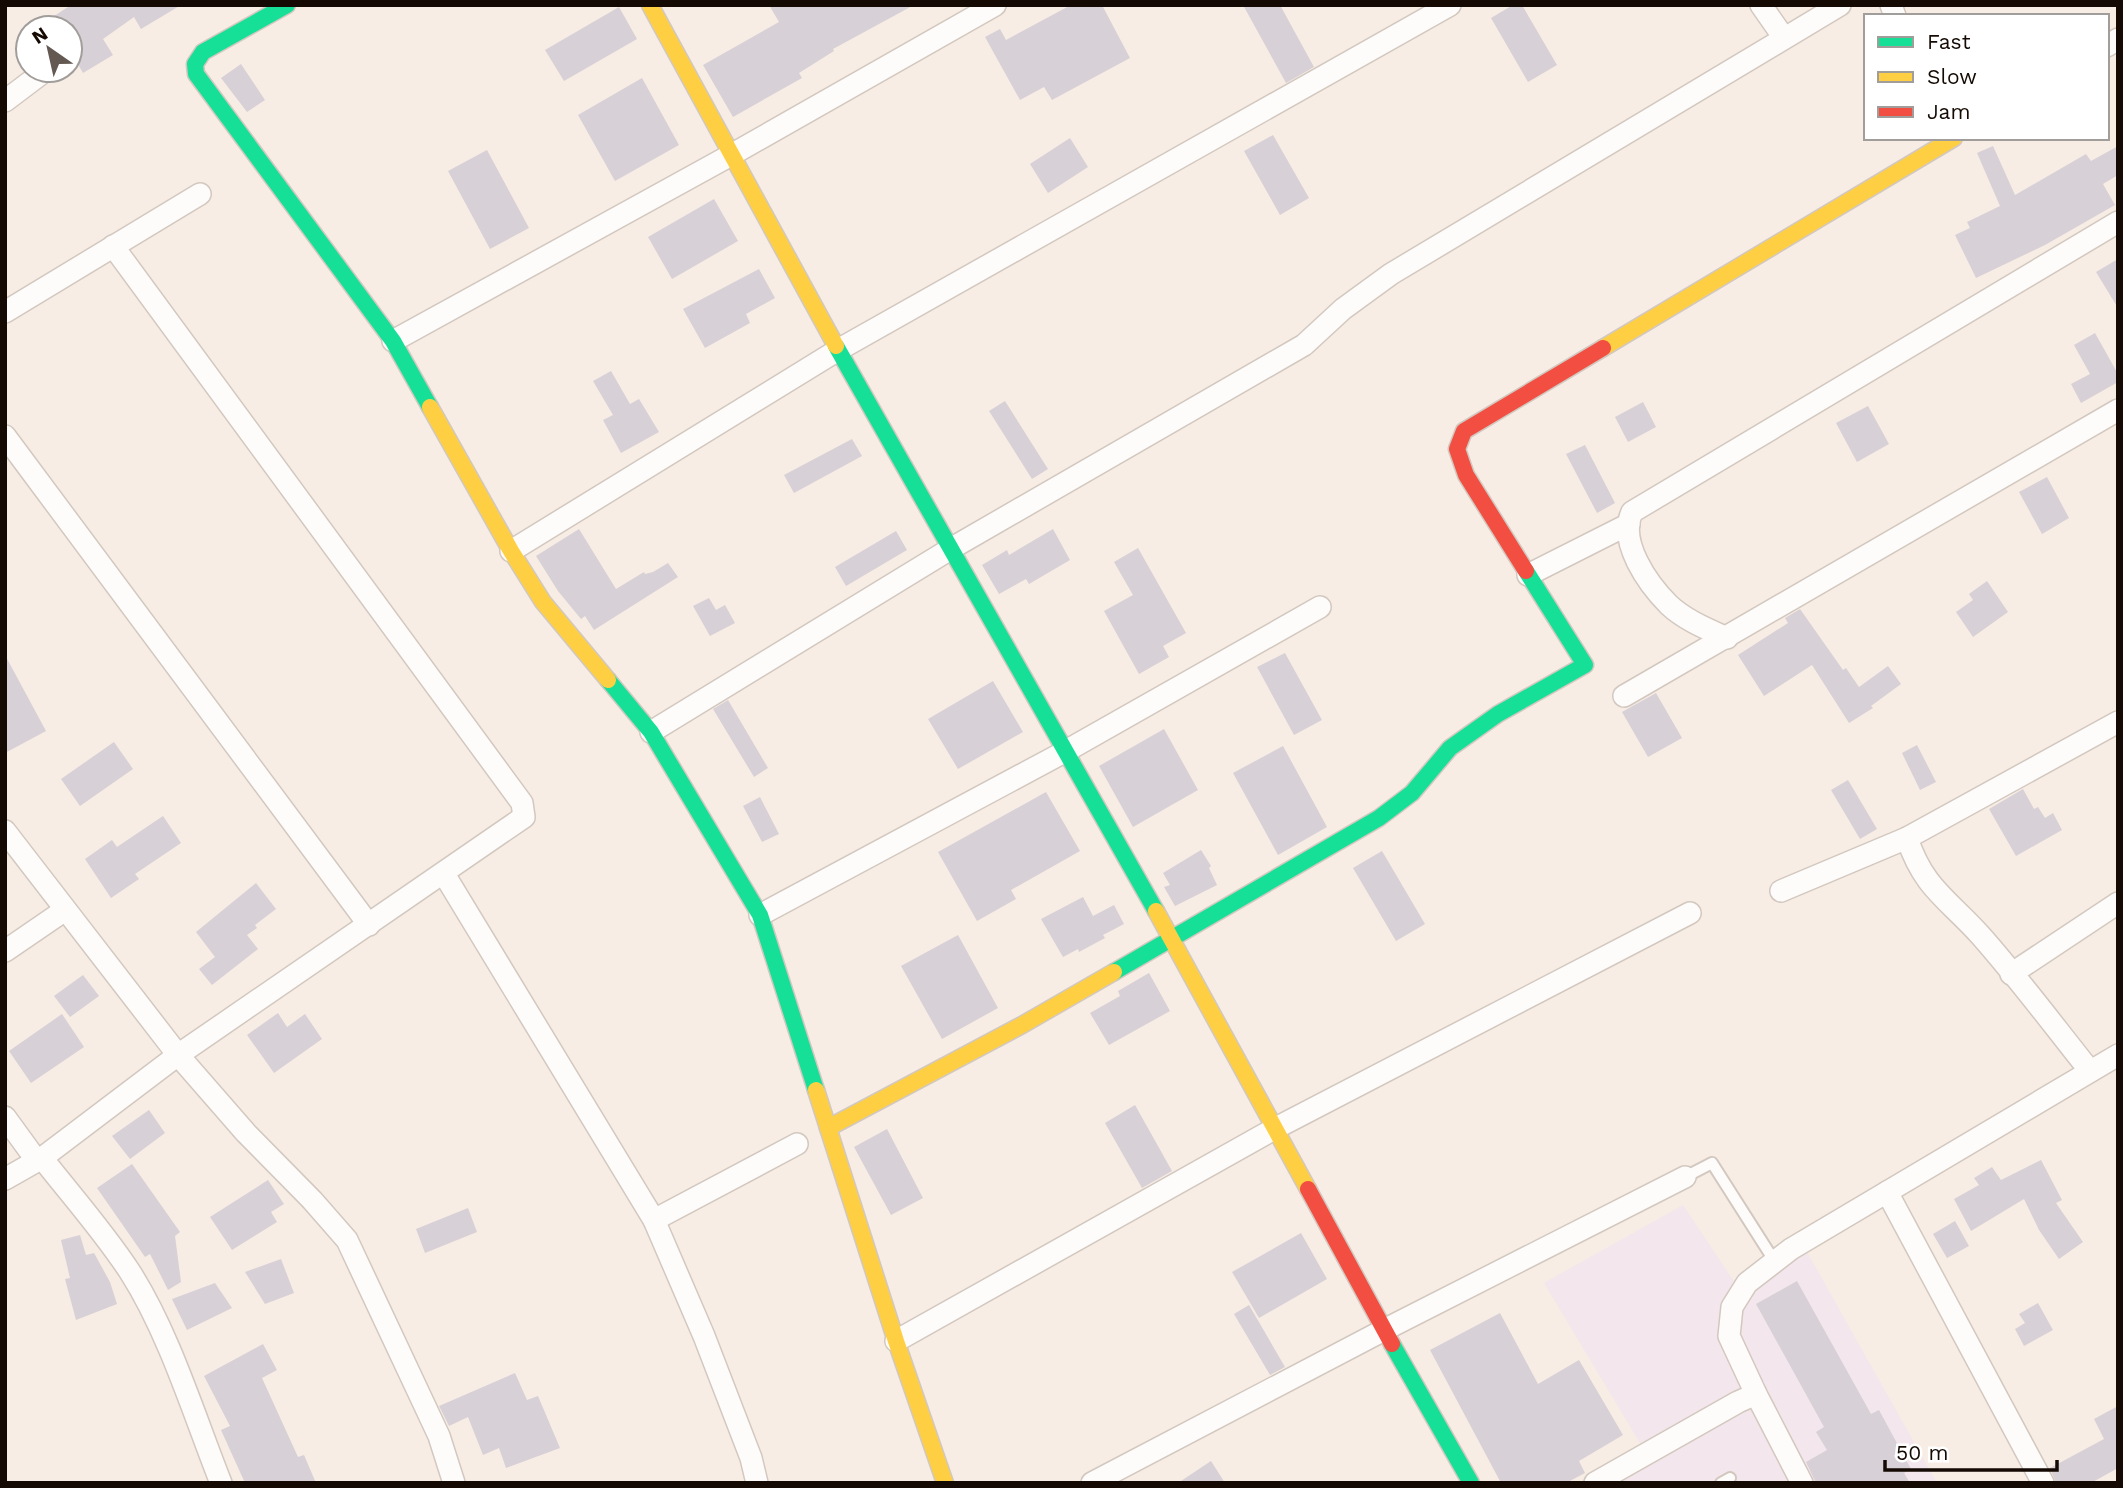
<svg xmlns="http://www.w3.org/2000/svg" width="2123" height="1488" viewBox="0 0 2123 1488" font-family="'Work Sans',sans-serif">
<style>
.education{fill:#f3e6ec}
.building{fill:#d7d0d6}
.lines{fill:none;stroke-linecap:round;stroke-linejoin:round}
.lane-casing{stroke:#d2c8bf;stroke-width:14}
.street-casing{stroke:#d2c8bf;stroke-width:24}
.fast-casing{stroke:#d2c8bf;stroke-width:19}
.slow-casing{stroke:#d2c8bf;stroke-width:19}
.jam-casing{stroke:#d2c8bf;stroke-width:19}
.lane{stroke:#fefcfb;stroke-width:10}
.street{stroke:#fefcfb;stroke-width:21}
.fast{stroke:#16e098;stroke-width:16}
.slow{stroke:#ffcf43;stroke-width:16}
.jam{stroke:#f24e42;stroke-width:16}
</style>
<rect width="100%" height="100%" fill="#f7ede4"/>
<!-- education -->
<polygon class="education" points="1683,1205 1733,1280 1802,1243 1937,1483 1595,1483 1646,1453 1544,1283"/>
<!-- building -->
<g class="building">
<polygon points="71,5 181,5 141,29 134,17 103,39 113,55 83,73 70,50 70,28 36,28"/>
<polygon points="769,5 914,5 833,49 834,51 799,73 802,78 733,117 703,65 779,22"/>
<polygon points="1071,5 1102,5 1130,58 1052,100 1044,87 1020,100 985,37 1000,29 1006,40"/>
<polygon points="1243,5 1280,5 1314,67 1286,83"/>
<polygon points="1513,5 1522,5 1557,65 1528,82 1491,18"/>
<polygon points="619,7 637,39 564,81 545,50"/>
<polygon points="241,64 265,100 247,112 221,78"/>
<polygon points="642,78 679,145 615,181 578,115"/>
<polygon points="1273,135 1309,198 1280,215 1244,151"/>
<polygon points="1070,138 1088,167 1048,193 1030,164"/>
<polygon points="1993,146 2015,195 2086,154 2091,161 2118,146 2118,175 2103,184 2115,205 2045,245 1976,278 1955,235 1970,228 1967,222 2000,206 1977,153"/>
<polygon points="487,150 529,228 490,249 448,171"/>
<polygon points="714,199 738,241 672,279 648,237"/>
<polygon points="2118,259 2118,308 2096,272"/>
<polygon points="759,269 775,298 746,314 750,323 705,348 683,309"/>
<polygon points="2095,333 2118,374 2118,382 2081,403 2071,384 2090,374 2074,345"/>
<polygon points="611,371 630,404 639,399 659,432 621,453 603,420 613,415 593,381"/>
<polygon points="1005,401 1048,469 1032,479 989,411"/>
<polygon points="1643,402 1656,427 1628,442 1615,417"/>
<polygon points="1868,406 1889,444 1857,462 1836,423"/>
<polygon points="852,439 862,456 794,493 784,475"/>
<polygon points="1585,445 1615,503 1597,513 1566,454"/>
<polygon points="2047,477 2069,518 2042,534 2019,492"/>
<polygon points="579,529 616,589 644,572 645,574 653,572 668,563 678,577 594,630 585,616 581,619 558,591 536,556"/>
<polygon points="1053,529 1070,560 1029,584 1026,579 999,594 982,565 1007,550 1009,555"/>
<polygon points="896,531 907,550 846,586 835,567"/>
<polygon points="1138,548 1186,633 1163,646 1169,657 1139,674 1104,611 1133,595 1114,562"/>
<polygon points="1987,581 2008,612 1973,637 1956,612 1973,600 1969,594"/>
<polygon points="709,598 716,610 725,605 735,623 710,636 693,606"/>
<polygon points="1800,609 1843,670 1846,668 1859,687 1888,666 1901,684 1871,706 1873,708 1849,723 1812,665 1764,696 1738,655 1788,623 1785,618"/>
<polygon points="1285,653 1322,720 1294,735 1257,667"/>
<polygon points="5,655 46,731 5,753"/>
<polygon points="993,681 1023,732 958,769 928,719"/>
<polygon points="1656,693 1682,738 1648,757 1622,712"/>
<polygon points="728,700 768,768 754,777 713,709"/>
<polygon points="1164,729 1198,790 1133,827 1099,766"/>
<polygon points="114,742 133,769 80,806 61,779"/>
<polygon points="1917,745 1936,782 1920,790 1902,753"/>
<polygon points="1283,746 1327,827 1278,855 1233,773"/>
<polygon points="1848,780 1877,829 1860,839 1831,790"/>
<polygon points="2023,789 2034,809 2038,807 2045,818 2053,813 2062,830 2016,856 1989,809"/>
<polygon points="1046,792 1080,851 1011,890 1016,899 977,921 938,852"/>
<polygon points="760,797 779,834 762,842 743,806"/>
<polygon points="163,816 181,843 135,874 139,879 111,898 85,859 112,840 117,847"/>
<polygon points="1201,850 1211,866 1209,868 1217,885 1175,906 1164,887 1170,885 1163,873"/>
<polygon points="1382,851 1425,924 1396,941 1353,868"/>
<polygon points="256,883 276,909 255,925 257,928 247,935 258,949 212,985 199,969 215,957 196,932"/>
<polygon points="1083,897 1093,916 1114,905 1124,924 1103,935 1105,938 1079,952 1078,949 1063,957 1041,919"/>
<polygon points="958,935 998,1008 942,1039 901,966"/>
<polygon points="1149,973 1170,1011 1109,1045 1090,1013 1120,996 1118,991"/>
<polygon points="83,975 99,996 70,1017 54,996"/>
<polygon points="278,1013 287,1027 305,1014 322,1039 274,1073 247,1035"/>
<polygon points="62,1014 84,1047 31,1083 9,1051"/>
<polygon points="1135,1105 1172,1171 1142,1188 1105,1123"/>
<polygon points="149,1110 165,1133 130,1159 112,1136"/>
<polygon points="887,1129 923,1198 891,1215 854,1147"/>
<polygon points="2041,1160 2062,1200 2056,1203 2083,1242 2059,1259 2039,1230 2024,1199 1971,1231 1954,1199 1979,1185 1974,1178 1992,1167 2001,1180"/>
<polygon points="132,1164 180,1232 175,1236 181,1282 168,1290 150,1254 145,1257 97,1188"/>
<polygon points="268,1180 284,1204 271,1212 277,1222 232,1250 210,1217"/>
<polygon points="468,1208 477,1232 425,1253 416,1229"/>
<polygon points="1955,1221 1969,1246 1947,1258 1933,1234"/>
<polygon points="1301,1233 1327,1279 1259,1318 1232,1272"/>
<polygon points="80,1235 86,1255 94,1253 110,1282 117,1304 76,1320 65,1279 70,1278 61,1240"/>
<polygon points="281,1259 294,1293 265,1304 245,1272"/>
<polygon points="1797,1281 1871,1414 1879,1410 1911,1469 1904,1473 1910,1483 1816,1483 1806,1462 1827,1450 1816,1432 1824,1427 1756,1304"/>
<polygon points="215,1283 232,1308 187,1330 172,1299"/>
<polygon points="2038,1303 2053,1330 2024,1346 2015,1329 2025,1323 2019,1314"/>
<polygon points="1249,1305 1285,1367 1270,1375 1234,1314"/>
<polygon points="1500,1313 1538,1384 1579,1360 1623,1435 1579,1461 1585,1473 1566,1483 1501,1483 1430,1350"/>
<polygon points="263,1344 277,1370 262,1378 298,1457 304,1455 316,1483 245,1483 221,1430 230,1426 204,1376"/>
<polygon points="515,1373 527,1400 538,1396 560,1448 506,1468 499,1448 483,1455 468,1417 449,1426 439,1406"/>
<polygon points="2118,1406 2118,1468 2091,1483 2056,1483 2050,1468 2104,1439 2094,1419"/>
<polygon points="1211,1461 1225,1483 1178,1483"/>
</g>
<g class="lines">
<!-- lane casing -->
<g class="lane-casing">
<g id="lane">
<polyline points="1685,1177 1712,1163 1775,1262"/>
<polyline points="1721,1483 1730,1478"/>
</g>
</g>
<!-- street casing -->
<g class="street-casing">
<g id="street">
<polyline points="1761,5 1784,38"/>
<polyline points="1891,5 1895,16"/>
<polyline points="2107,46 2118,39"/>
<polyline points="5,101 46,70"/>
<polyline points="5,312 200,194"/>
<polyline points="393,341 731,155 995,5"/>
<polyline points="5,436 369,925"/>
<polyline points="511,551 838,350 1450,5"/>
<polyline points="1528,575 1629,524"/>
<path d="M1727,638C1707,629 1685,620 1669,605C1648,584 1618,542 1632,512L2118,222"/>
<polyline points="1624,696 2118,410"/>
<polyline points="651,732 952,548 1304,345 1343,309 1391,274 1840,5"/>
<polyline points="5,831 178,1055 246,1133 312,1200 347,1240 439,1436 454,1483"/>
<path d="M1907,838C1924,889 1948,899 1981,936C2019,979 2054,1026 2090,1071"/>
<polyline points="444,874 654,1220 704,1336 751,1458 757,1483"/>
<polyline points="1781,891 1907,838 2118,722"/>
<polyline points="760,915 1066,751 1320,607"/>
<polyline points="5,951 65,910"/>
<polyline points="2011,974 2118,903"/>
<polyline points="5,1117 37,1161"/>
<path d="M42,1158C71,1195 104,1232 130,1272C169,1333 194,1415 221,1483"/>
<polyline points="5,1179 42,1158 178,1055 524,817 522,803 113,246"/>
<polyline points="1887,1192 2043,1483"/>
<polyline points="654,1220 797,1144"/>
<polyline points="896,1341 1274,1129 1690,913"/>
<polyline points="1092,1483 1384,1330 1685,1177"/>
<polyline points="1595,1483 1738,1402 1756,1394"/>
<polyline points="1802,1483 1756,1394 1729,1336 1732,1307 1747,1283 1791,1249 2118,1055"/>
</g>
</g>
<!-- fast casing -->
<g class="fast-casing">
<g id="fast">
<polyline points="287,5 203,52 195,64 196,74 393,341 430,407"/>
<polyline points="836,346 1156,911"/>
<polyline points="608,680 651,732 760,915 816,1090"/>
<polyline points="1114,972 1379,818 1412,793 1450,748 1498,714 1585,665 1526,571"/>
<polyline points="1392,1344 1471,1483"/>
</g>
</g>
<!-- slow casing -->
<g class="slow-casing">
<g id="slow">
<polyline points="650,5 836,346"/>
<polyline points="1603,348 1954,138"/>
<polyline points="430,407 511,551 543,602 608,680"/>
<polyline points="1156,911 1308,1189"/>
<polyline points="816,1090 896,1341 945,1483"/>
<polyline points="828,1128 1022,1025 1114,972"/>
</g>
</g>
<!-- jam casing -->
<g class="jam-casing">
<g id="jam">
<polyline points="1526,571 1466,475 1457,449 1464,431 1603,348"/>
<polyline points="1308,1189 1392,1344"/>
</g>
</g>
<!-- lane -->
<use href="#lane" class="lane"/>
<!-- street -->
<use href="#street" class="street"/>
<!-- fast -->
<use href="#fast" class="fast"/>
<!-- slow -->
<use href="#slow" class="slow"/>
<!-- jam -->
<use href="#jam" class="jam"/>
</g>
<!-- border -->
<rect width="2123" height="1488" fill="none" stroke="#140a03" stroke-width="14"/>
<!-- legend -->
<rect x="1864" y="14" width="245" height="126" fill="#ffffff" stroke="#a19d9a" stroke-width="2"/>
<rect x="1878" y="37" width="35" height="10" fill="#16e098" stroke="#a19d9a" stroke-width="2"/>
<text x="1927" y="49" font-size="21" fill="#140a03">Fast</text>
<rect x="1878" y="72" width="35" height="10" fill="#ffcf43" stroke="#a19d9a" stroke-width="2"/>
<text x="1927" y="84" font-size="21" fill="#140a03">Slow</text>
<rect x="1878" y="107" width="35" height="10" fill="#f24e42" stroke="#a19d9a" stroke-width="2"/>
<text x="1927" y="119" font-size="21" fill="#140a03">Jam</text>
<!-- north arrow -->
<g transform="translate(49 49) rotate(326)"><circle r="33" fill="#ffffff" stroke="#a19d9a" stroke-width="2"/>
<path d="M0-5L12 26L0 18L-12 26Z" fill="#635952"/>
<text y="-10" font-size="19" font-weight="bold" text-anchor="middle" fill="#140a03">N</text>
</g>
<!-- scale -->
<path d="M1885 1460v10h172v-10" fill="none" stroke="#140a03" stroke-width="3.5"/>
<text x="1896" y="1460" font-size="21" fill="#140a03" stroke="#ffffff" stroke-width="5" paint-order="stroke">50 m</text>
</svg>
